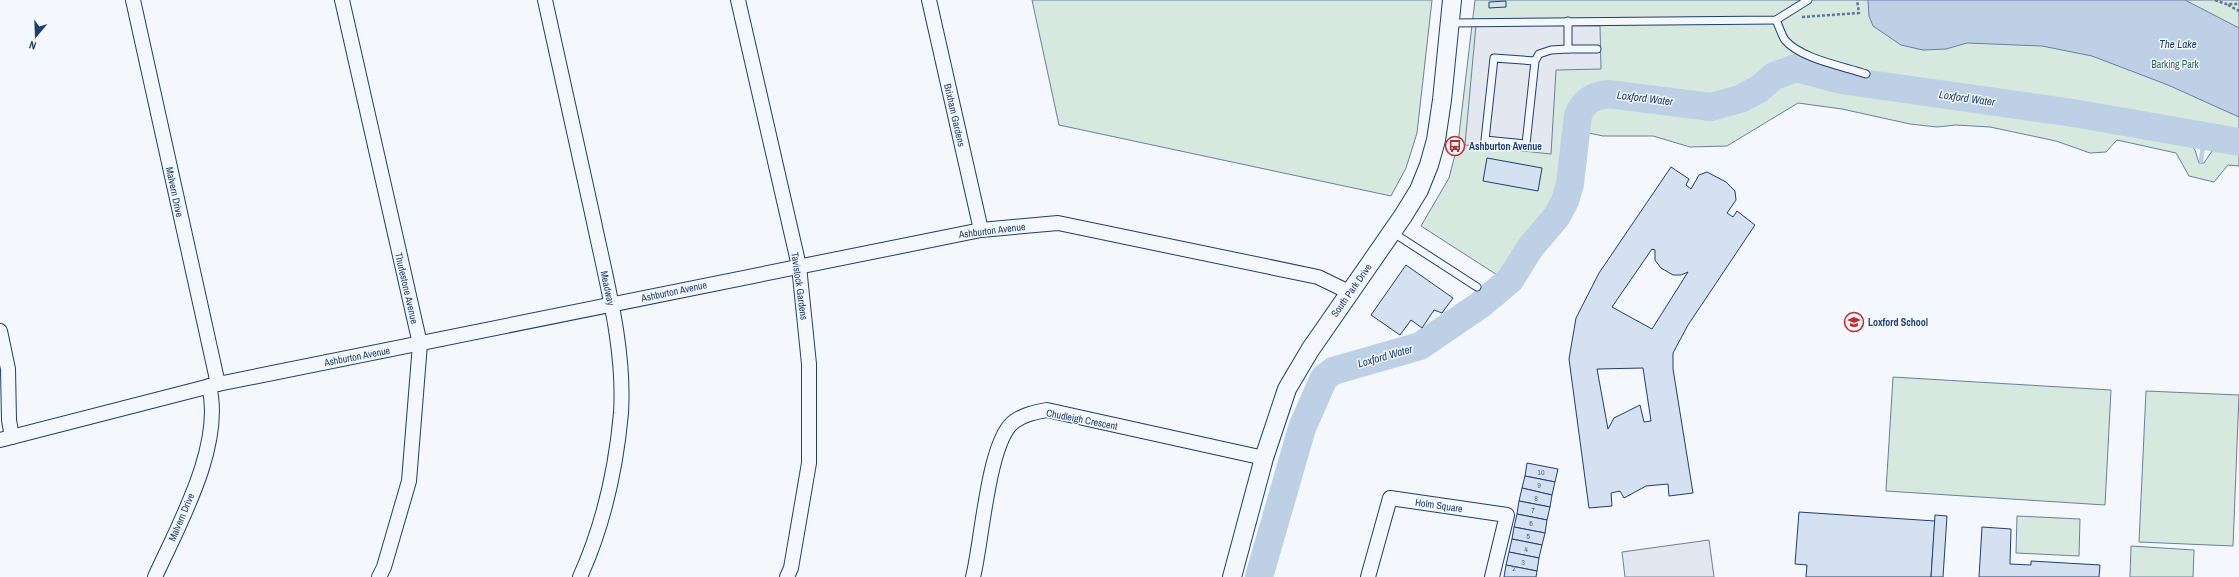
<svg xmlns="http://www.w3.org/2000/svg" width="2239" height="577" viewBox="0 0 2239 577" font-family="'Archivo Narrow',sans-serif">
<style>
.green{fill:#d7e8df;stroke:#687fa3}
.parking{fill:#e3e8f0;stroke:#687fa3}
.water{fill:#bed0e5;stroke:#687fa3}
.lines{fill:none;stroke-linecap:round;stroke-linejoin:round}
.stream{stroke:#bed0e5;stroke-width:4.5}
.river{stroke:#bed0e5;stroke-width:28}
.building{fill:#d5e0f0;stroke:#1d3f73;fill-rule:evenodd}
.service-casing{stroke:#1d3f73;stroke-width:9}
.minor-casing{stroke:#1d3f73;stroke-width:16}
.tertiary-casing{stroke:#1d3f73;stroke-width:20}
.path{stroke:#5e769c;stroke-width:2.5;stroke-dasharray:3 2;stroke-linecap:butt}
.service{stroke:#f4f7fb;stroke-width:7}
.minor{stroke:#f4f7fb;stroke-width:14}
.tertiary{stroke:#f4f7fb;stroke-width:18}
.labels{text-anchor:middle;stroke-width:3;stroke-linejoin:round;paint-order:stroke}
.number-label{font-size:8px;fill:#4b6792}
.park-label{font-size:10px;fill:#2c6c60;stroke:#f4f7fb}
.street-label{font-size:10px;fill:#1d3f73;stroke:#f4f7fb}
.poi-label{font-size:10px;font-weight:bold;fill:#1d3f73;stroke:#f4f7fb;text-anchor:start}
.water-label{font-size:11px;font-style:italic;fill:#1d3f73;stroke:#f4f7fb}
</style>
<rect width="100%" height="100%" fill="#f4f7fb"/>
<!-- green -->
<g class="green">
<polygon points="1032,0 1432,0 1417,133 1406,168 1391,196 1059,125"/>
<path d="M1475,0H2239V137L2169,128L2107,115L1982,97L1909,83L1845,75L1800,64L1786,65L1772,71L1754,87L1713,102L1611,90C1601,91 1590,93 1582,100C1560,122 1574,175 1560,203C1552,220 1537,232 1526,246C1518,257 1512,269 1505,280L1421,226L1449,178L1458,143Z"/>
<path d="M1801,76L1837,86L2088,124L2191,145L2195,150L2199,163H2204L2214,148L2239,151V166L2228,165L2214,182L2189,176L2176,153L2117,140L2106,152L2090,153L2056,141L1990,127L1956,125L1937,127L1910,124L1842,109L1798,103L1727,146L1690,147L1653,136H1603L1584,132L1588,112L1601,104L1611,103L1709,115C1727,114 1748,107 1763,96C1776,86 1783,77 1801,76Z"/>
<polygon points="1893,377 2111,390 2105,505 1886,491"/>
<polygon points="2146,391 2239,395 2233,546 2139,542"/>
<polygon points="2017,516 2080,519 2079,556 2016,553"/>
<polygon points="2131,546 2194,550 2193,577 2130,577"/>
</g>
<!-- parking -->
<g class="parking">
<polygon points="1476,25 1600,26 1601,69 1556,70 1551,154 1465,145"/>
<polygon points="1709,540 1714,577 1625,577 1622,552"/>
</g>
<!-- water -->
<polygon class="water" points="1868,0 2185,0 2239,28 2239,117 2168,85 2092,56 2042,46 1967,43 1946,49 1923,50 1901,45 1873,26 1869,16"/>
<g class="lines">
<!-- stream -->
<polyline class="stream" points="2201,161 2204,137"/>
<!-- river -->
<path class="river" d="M1259,577L1302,428L1324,378L1333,371L1420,346L1480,305L1510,280L1530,248L1557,216L1565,201L1570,184L1578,115C1584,101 1593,96 1608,94L1711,107L1740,99L1759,89L1774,76L1796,68L1841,80L2073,113L2239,142"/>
</g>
<!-- building -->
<g class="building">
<polygon points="1506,1 1506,7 1489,8 1489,2"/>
<polygon points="1487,158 1542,168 1538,191 1483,181"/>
<path d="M1671,167L1689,179L1686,185L1691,189L1699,175L1707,172L1726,182L1735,191L1736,200L1727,213L1733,217L1737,211L1755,225L1688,325L1673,353V369L1693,493L1669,496L1668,484L1646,486L1624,498L1620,491L1611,493L1612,506L1589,508L1569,359L1576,318L1599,273ZM1652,249L1655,250V260L1661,268L1673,275H1681L1688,272L1652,329L1612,307ZM1643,368L1651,421L1644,422L1640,405L1614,418L1608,429L1597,369Z"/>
<polygon points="1406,265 1453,298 1442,313 1434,310 1422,328 1411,320 1400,335 1371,315"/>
<polygon points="1527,463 1558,469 1555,482 1525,476"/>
<polygon points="1525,476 1555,482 1552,495 1522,488"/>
<polygon points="1522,488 1552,495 1550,507 1519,501"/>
<polygon points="1519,501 1550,507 1547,520 1517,514"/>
<polygon points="1799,512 1935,521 1931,577 1806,577 1807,565 1795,564"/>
<polygon points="1517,514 1547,520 1545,533 1514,527"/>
<polygon points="1935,515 1947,516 1943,577 1931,577"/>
<polygon points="1514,527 1545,533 1542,545 1512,539"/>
<polygon points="1982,527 2011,529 2010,564 2031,565 2031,561 2100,565 2099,577 1979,577"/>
<polygon points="1512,539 1542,545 1539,558 1509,552"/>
<polygon points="1509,552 1539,558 1537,571 1506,565"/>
<polygon points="1506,565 1537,571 1536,577 1504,577"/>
</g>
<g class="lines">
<!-- service casing -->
<g class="service-casing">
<g id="service">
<path d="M1776,20C1779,26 1781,34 1785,40C1801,59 1843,66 1866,74"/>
<polyline points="1450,23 1776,20 1808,0"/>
<polyline points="1568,49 1597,49"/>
<polyline points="1535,61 1494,58 1485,140 1526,144 1535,61 1539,54 1551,50 1568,49 1568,21"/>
<polyline points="1392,232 1477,287"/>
</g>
</g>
<!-- minor casing -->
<g class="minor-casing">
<g id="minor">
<polyline points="133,0 218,384"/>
<polyline points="342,0 420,344 409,481 384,567 379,577"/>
<path d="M545,0C562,74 578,148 594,222C607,284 625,349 621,413C616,469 603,526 580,577"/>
<polyline points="738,0 799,266 809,364 809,463 791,568 787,577"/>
<polyline points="929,0 981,230"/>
<polyline points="0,331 8,369 9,420 12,437"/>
<polyline points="0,440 218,384 981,230 1058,223 1318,277 1349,292"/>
<path d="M155,577C179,524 224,445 209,386"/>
<path d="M973,577C982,543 988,438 1015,421C1025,414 1036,412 1047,410L1264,458"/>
<polyline points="1368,577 1390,498 1507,515 1492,577"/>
</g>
</g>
<!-- tertiary casing -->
<g class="tertiary-casing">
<polyline id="tertiary" points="1232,577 1264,458 1287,389 1310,350 1403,216 1419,190 1429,165 1436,140 1442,100 1452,0"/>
</g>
<!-- path -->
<g class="path">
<polyline points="2215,0 2226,4 2239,4"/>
<polyline points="2228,5 2239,11"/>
<polyline points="1802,17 1859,13 1857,0"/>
</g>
<!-- service -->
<use href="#service" class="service"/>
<!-- minor -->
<use href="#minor" class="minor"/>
<!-- tertiary -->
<use href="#tertiary" class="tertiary"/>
</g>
<!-- icons -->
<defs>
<g id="bus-ring" transform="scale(1)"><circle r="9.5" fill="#f4f7fb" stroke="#c62828" stroke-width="1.5"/><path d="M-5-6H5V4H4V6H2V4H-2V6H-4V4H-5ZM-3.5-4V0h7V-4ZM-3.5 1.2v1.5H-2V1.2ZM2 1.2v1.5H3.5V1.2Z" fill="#c62828"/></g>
<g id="school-ring" transform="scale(1)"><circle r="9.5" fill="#f4f7fb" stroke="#c62828" stroke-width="1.5"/><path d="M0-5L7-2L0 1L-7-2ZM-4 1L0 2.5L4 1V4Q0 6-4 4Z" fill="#c62828"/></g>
</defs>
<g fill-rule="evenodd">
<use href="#bus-ring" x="1455" y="146"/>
<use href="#school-ring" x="1854" y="322"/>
</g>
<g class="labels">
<!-- number labels -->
<g class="number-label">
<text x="1541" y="475">10</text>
<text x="1539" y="488">9</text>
<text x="1536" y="501">8</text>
<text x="1533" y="513">7</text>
<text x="1531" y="526">6</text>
<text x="1528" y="539">5</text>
<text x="1526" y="552">4</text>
<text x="1523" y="565">3</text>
<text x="1514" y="571">2</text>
</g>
<!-- park labels -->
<g class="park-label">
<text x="2175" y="68">Barking Park</text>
</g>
<!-- street labels -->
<g class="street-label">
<text transform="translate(955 115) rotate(77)" y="4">Brixham Gardens</text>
<text transform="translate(175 192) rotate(78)" y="4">Malvern Drive</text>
<text transform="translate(992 230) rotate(-7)" y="4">Ashburton Avenue</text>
<text transform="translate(800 286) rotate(82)" y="4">Tavistock Gardens</text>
<text transform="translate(407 288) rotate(77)" y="4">Thurlestone Avenue</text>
<text transform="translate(608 288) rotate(78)" y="4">Meadway</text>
<text transform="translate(1351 290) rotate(-55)" y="4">South Park Drive</text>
<text transform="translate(674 291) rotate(-12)" y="4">Ashburton Avenue</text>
<text transform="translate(357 356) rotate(-11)" y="4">Ashburton Avenue</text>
<text transform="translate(1082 419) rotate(11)" y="4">Chudleigh Crescent</text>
<text transform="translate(1439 505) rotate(8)" y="4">Holm Square</text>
<text transform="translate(181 517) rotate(-67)" y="4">Malvern Drive</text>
</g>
<!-- poi labels -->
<g class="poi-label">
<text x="1469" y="150">Ashburton Avenue</text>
<text x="1868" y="326">Loxford School</text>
</g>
<!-- water labels -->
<g class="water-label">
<text x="2178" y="48">The Lake</text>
<text transform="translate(1645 98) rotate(7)" y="4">Loxford Water</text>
<text transform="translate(1967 98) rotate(8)" y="4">Loxford Water</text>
<text transform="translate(1385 356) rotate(-16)" y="4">Loxford Water</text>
</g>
</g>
<!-- north arrow -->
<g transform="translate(36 36) rotate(199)" stroke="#f4f7fb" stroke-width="3" paint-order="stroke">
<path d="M0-3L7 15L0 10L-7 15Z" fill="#1d3f73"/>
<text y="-6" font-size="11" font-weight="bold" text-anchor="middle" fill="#1d3f73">N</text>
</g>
</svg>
